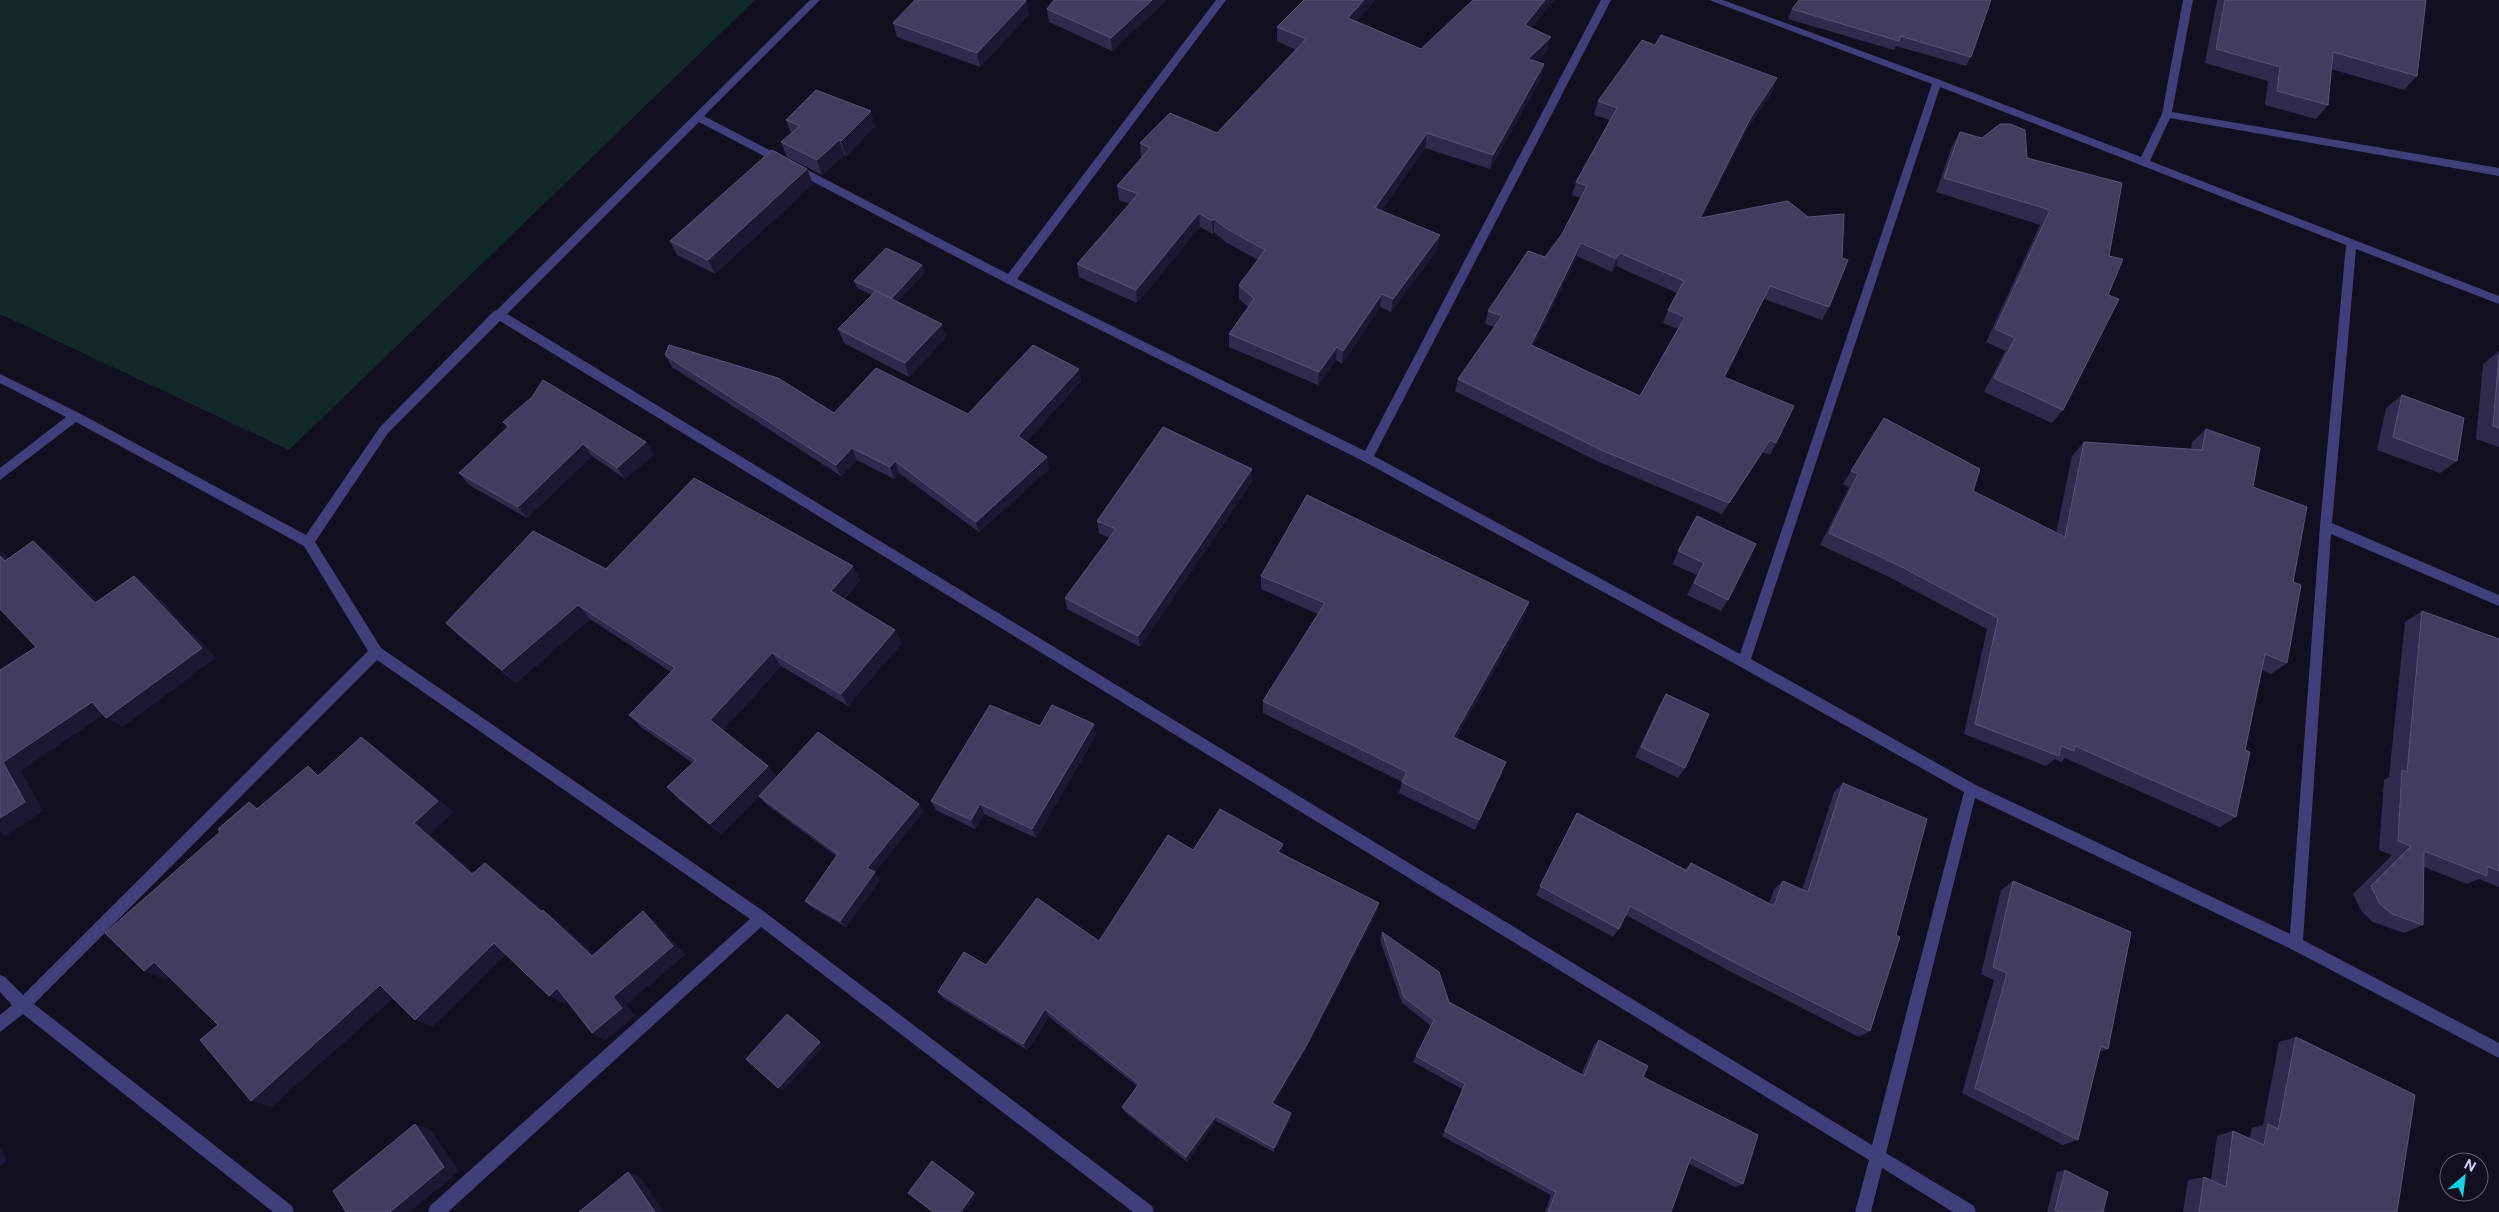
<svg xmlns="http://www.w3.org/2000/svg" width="2499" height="1212" viewBox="0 0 2499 1212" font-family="'Public Sans',sans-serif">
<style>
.green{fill:#132928}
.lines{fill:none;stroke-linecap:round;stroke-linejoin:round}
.minor{fill:#403e7b;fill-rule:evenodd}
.wall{fill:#312a4c;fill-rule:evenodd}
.shaded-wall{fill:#1d1733}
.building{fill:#423c5f;stroke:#5a5377;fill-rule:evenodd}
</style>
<rect width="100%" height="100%" fill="#120f20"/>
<!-- green -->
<polygon class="green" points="0,0 755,0 289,450 0,314"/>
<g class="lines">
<!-- minor -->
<path class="minor" d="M810,0H820L704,116L1008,274L1216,0H1226L1017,279L1365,451L1601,0H1611L1374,456L1740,654L1932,84L1709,0H1723L1940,80L2141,157L2162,114L2183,0H2193L2172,112L2499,168V176L2170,118L2150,161L2499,296V304L2356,249L2332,523L2499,595V606L2331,534L2303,940L2499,1043V1058L2291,949L1975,798L1886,1153L1974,1206L1976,1212H1953L1882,1168L1871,1212H1855L1869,1160L500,321L388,433L315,542L381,648L766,913L1152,1206L1154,1212H1133L761,927L448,1212H428L430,1206L750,919L377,660L34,1004L292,1206L294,1212H273L23,1014L0,1032V1015L12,1005L0,992V975L5,977L23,995L368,651L304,546L76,422L0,480V468L66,417L0,383V374L79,413L306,535L380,427L494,311L497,310ZM1940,87L2346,245L2320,526L2290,934L1976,785L1751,659ZM699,122L1006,283L1363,461L1739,666L1964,792L1872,1145L507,314Z"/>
</g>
<!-- wall -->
<g class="wall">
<polygon points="1054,0 1166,0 1166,1 1112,51 1049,22 1047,9"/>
<polygon points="1304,0 1375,0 1356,21 1421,49 1473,0 1554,0 1531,28 1547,51 1536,62 1541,79 1490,169 1425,148 1382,210 1438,249 1391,312 1380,307 1342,364 1336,360 1318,385 1229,347 1229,334 1248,307 1239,299 1239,285 1258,260 1227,243 1214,232 1213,234 1200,227 1137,303 1079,277 1077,264 1130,204 1119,200 1117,186 1141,158 1140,143 1217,133 1296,50 1277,41 1277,27"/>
<polygon points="1799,0 1971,57 1966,66 1896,46 1894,50 1788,19 1792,9"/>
<polygon points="2217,0 2426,0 2417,76 2404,90 2331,69 2328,105 2316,119 2265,105 2268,81 2205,63"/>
<polygon points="1026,1 1029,15 980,67 897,37 893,23"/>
<path d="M1772,92L1746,131L1702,217L1829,307L1822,320L1764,299L1725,377L1776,443L1770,455L1763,452L1722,514L1597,461L1455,391L1458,379L1495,327L1485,324L1488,311L1545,257L1562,234L1580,198L1572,195L1576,182L1610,120L1594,115L1598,101ZM1577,256L1612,272L1616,266L1677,293L1668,310L1663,323L1678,329L1640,396L1533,346Z"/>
<polygon points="786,120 875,126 846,156 844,155 822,175 787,157 781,142 791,133"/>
<polygon points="1960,132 2027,158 2109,256 2108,295 2063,410 2052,423 1984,392 2005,351 1986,342 2040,225 1936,192 1952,146"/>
<polygon points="807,169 813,184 715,274 677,255 670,241"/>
<polygon points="922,265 924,273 897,302 946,338 909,377 844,343 838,329 872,295 857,288 854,281"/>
<polygon points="2499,351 2499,447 2476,439 2483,364"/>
<polygon points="665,355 834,413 968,414 1079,369 1081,381 1026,442 1047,457 1049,469 979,532 899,473 894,479 857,460 841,476 672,367"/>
<polygon points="2402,395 2457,461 2440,473 2377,450 2386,408"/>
<polygon points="1884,418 1973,491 2056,533 2072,456 2084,442 2191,449 2192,442 2206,429 2253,487 2293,582 2287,663 2271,674 2262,670 2245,750 2236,817 2220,827 2065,758 2061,762 2055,759 2046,766 1964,734 1987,629 1889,577 1820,545 1849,487 1843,484"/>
<polygon points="503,422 654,454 625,479 592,456 527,518 469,485 459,473 507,428"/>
<polygon points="1252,481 1140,647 1067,609 1065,598 1109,538 1099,533 1097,521"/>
<polygon points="1697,516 1728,600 1721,611 1687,595 1697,575 1672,564"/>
<polygon points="606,569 860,580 844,599 902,643 848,706 781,666 723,730 768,766 777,777 919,804 923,812 875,872 880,879 846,927 811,907 805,901 836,856 766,804 759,796 721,834 678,799 667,787 693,763 641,727 629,715 671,672 590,619 516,683 460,637 446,623"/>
<polygon points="1261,576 1525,616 1456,738 1502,773 1475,830 1399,793 1402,782 1263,713 1263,701 1318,614 1261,589"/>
<polygon points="2422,611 2499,639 2499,887 2479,879 2467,884 2424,867 2423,925 2404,933 2373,922 2362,912 2353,894 2392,855 2379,850 2384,780 2389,777 2405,622"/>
<polygon points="1666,694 1685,768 1678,778 1635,757 1660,704"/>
<polygon points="1094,724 1096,735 1036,838 984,814 975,829 936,810 931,801 1040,726"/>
<polygon points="1843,783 1896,935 1870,1031 1859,1037 1733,973 1626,915 1619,929 1613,937 1536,895 1577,813 1685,869 1691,863 1769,904 1774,889 1783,881 1802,890 1834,792"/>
<polygon points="1283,844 1282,854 1377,912 1304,1052 1274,1104 1290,1119 1274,1152 1216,1121 1187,1162 1125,1112 1122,1107 1137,1086 1049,1017 1027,1050 944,999 938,992 986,965 1099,941 1193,850"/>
<polygon points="2013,881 2108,1049 2099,1052 2078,1140 2063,1145 1962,1093 1994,980 1981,974 2001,890"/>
<polygon points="1382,932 1449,1002 1581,1075 1594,1045 1599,1040 1643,1077 1743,1184 1735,1187 1688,1163 1671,1212 1545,1212 1551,1195 1442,1136 1462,1089 1413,1062 1431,1026 1402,1003 1380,940"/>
<polygon points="2296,1037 2397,1212 2183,1212 2188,1180 2204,1177 2211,1180 2217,1136 2233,1131 2249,1139 2252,1128 2263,1125 2279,1042"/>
<polygon points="2065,1170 2103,1212 2047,1212 2057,1172"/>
</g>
<!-- shaded-wall -->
<g class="shaded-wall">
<polygon points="1152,0 1166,0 1166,1 1112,51 1111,38"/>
<polygon points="1364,0 1375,0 1347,32 1348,18"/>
<polygon points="1545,0 1554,0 1522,39 1525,25"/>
<polygon points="1026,1 1029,15 980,67 977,53"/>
<polygon points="1551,37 1547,51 1525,74 1528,59"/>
<polygon points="1544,64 1541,79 1490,169 1493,155"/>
<polygon points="1777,78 1772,92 1746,131 1695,231 1700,218 1751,117"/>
<polygon points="871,111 875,126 846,156 841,141"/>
<polygon points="1427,133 1425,148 1374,222 1375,208"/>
<polygon points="839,140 844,155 822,175 817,160"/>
<polygon points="807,169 813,184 715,274 708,260"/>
<polygon points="1199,213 1200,227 1137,303 1136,290"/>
<polygon points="1214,219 1214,232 1213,234 1212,221"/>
<polygon points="1440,235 1438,249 1391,312 1393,299"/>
<polygon points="1581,243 1577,256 1528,357 1531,345"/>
<polygon points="1620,253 1616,266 1612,272 1616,259"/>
<polygon points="922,265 924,273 894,305 892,298"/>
<polygon points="1382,294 1380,307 1342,364 1343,351"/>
<polygon points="942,324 946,338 909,377 905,363"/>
<polygon points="1337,347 1336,360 1318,385 1319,372"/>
<polygon points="1079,369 1081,381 1021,448 1018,436"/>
<polygon points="1770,440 1763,452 1722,514 1729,503"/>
<polygon points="646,442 654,454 625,479 617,468"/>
<polygon points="583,444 592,456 527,518 518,507"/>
<polygon points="852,448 857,460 841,476 836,465"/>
<polygon points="1047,457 1049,469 979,532 976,522"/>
<polygon points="895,461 899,473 894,479 890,467"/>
<polygon points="1252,469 1252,481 1140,647 1138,636"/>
<polygon points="33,541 49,553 111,614 95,603"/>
<polygon points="0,551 4,553 21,572 5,561 0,556"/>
<polygon points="853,566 860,580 838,605 831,591"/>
<polygon points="134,576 149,587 216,658 123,727 106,718"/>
<polygon points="1529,602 1525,616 1450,748 1453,737"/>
<polygon points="578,605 590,619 516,683 502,670"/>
<polygon points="895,630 902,643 848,706 841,694"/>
<polygon points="772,653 781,666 720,733 710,720"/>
<polygon points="92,702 108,712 21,771 43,811 5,836 0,833 3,762"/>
<polygon points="1094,724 1096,735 1036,838 1032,829"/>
<polygon points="361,737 378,749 454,812 430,834 487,884 472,874 414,823"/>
<polygon points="1506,762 1502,773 1475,830 1479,820"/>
<polygon points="308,766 326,778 318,776"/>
<polygon points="768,766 778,778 721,834 710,824"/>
<polygon points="249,802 268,813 257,809"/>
<polygon points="919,804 923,812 875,872 880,879 846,927 840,921 867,868"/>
<polygon points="980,804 984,814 975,829 971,820"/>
<polygon points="1283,844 1283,854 1278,862 1278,852"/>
<polygon points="485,863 499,873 544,911 557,920 605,964 592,956"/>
<polygon points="1379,903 1377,912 1304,1052 1272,1108 1272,1103"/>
<polygon points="643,911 655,921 685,955 626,1005 635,1016 605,1041 592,1033 613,997"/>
<polygon points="494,943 509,952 432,1027 415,1020"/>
<polygon points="154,962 176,970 166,980 144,971"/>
<polygon points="380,985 398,994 272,1107 251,1101"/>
<polygon points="557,988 571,996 564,1004 549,996"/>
<polygon points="1045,1009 1049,1017 1027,1050 1023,1044"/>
<polygon points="787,1014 824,1046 783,1091 778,1088"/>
<polygon points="1291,1113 1290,1119 1274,1152 1274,1148"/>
<polygon points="1216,1116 1216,1121 1187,1162 1186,1157"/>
<polygon points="415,1124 430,1129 459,1171 410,1212 390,1212"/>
<polygon points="0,1147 7,1161 0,1166"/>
<polygon points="932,1161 977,1195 964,1212 960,1212"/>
<polygon points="628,1172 639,1176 664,1212 655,1212"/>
</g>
<!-- building -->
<g class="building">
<polygon points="915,0 1025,0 1026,1 977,53 893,23"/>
<polygon points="1054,0 1152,0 1111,38 1047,9"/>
<polygon points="1304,0 1364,0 1348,18 1421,49 1473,0 1545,0 1525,25 1551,37 1528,59 1544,64 1493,155 1427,133 1375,208 1440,235 1393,299 1382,294 1343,351 1337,347 1319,372 1229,334 1254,299 1239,285 1265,250 1227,229 1214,219 1212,221 1199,213 1136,290 1077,264 1138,194 1117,186 1150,148 1140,143 1170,113 1217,133 1306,39 1277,27"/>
<polygon points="1799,0 1991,0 1971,57 1900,36 1899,41 1792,9"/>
<polygon points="2225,0 2426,0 2417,76 2333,52 2328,105 2277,91 2280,67 2216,49"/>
<path d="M1661,35L1777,78L1751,117L1700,218L1788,201L1808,217L1844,214L1842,258L1848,260L1829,307L1770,286L1724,377L1794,406L1776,443L1770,440L1729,503L1601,450L1458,379L1502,316L1488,311L1528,251L1545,257L1562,234L1587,186L1576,182L1617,108L1598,101L1642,40L1655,45ZM1581,243L1616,259L1620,253L1684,281L1668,310L1685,317L1640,396L1531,345Z"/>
<polygon points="816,90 871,111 841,141 839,140 817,160 781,142 800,126 786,120"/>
<polygon points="2000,124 2010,124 2025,130 2027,158 2122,183 2109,256 2123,259 2108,295 2119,299 2063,410 1994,378 2015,338 1995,329 2050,210 1944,178 1960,132 1982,138"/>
<polygon points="772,150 807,169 708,260 670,241"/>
<polygon points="886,248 922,265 892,298 854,281"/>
<polygon points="876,291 942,324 905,363 838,329"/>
<polygon points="669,345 778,378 834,413 876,368 968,414 1033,345 1079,369 1018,436 1047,457 976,522 895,461 890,467 852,448 836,465 665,355"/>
<polygon points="2499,355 2499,428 2493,426"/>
<polygon points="543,380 646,442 617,468 583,444 518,507 459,473 509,426 503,422 532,397"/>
<polygon points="2402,395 2464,418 2457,461 2393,437"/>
<polygon points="1884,418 1980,469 1973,491 2065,537 2084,442 2202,450 2206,429 2260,448 2253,487 2307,507 2293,582 2301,585 2287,663 2265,654 2245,750 2250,752 2236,817 2075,746 2074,751 2061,746 2059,756 1975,724 1998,618 1898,565 1829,533 1858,474 1851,471"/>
<polygon points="1163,427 1252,469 1138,636 1065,598 1116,529 1097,521"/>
<polygon points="694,478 853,566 831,591 895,630 841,694 772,653 710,720 768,766 710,824 667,787 696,760 629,715 675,668 578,605 502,670 446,623 533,531 606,569"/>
<polygon points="1307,495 1529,602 1453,737 1506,762 1479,820 1402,782 1407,772 1263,701 1325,603 1261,576"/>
<polygon points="1697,516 1756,544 1728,600 1694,583 1704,563 1678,551"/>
<polygon points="33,541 95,603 134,576 202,648 106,718 92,702 3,762 25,802 0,818 0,670 36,647 0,609 0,556 5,561"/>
<polygon points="2422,611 2499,639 2499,871 2487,866 2487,876 2424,851 2423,925 2392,914 2380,904 2371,886 2411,846 2398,841 2402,770 2407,772"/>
<polygon points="1666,694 1709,714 1685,768 1641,747"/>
<polygon points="990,705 1040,726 1052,705 1094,724 1032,829 980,804 971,820 931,801"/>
<polygon points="818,732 919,804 867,868 875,872 840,921 805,901 838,854 759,796"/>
<polygon points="361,737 438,801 414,823 472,874 485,863 542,912 543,910 592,956 643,911 673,946 613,997 622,1008 592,1033 557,988 549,996 494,943 415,1020 380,985 251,1101 200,1040 218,1025 154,962 144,971 105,933 220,832 218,829 249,802 257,809 308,766 318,776"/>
<polygon points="1843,783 1927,819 1896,935 1900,937 1870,1031 1741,966 1630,906 1619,929 1540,886 1577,813 1687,871 1691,863 1774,906 1783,881 1808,892"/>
<polygon points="1220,809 1283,844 1278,852 1379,903 1306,1046 1272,1103 1291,1113 1274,1148 1216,1116 1186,1157 1122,1107 1139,1084 1045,1009 1023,1044 938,992 964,952 986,965 1037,898 1099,941 1168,835 1193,850"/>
<polygon points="2013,881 2131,932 2108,1049 2101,1046 2078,1140 1975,1088 2007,973 1993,967"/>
<polygon points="1382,932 1439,972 1449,1002 1584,1076 1599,1040 1648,1066 1643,1077 1758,1135 1743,1184 1691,1157 1671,1212 1548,1212 1556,1192 1445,1131 1465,1084 1416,1056 1434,1020 1404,997"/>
<polygon points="787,1014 820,1042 778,1088 746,1059"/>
<polygon points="2296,1037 2415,1095 2397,1212 2199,1212 2204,1177 2226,1187 2233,1131 2264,1145 2268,1124 2278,1129"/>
<polygon points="415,1124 444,1167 390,1212 346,1212 333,1191"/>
<polygon points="932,1161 974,1193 960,1212 933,1212 908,1193"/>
<polygon points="2065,1170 2108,1192 2103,1212 2058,1212 2055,1210"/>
<polygon points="628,1172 655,1212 579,1212"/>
</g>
<!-- north arrow -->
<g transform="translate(2464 1177) rotate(28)"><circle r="24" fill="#120f20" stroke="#615d78"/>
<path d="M0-4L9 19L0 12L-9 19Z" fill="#15d1e4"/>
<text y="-8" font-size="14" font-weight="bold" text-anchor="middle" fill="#d7d2fb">N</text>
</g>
</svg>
